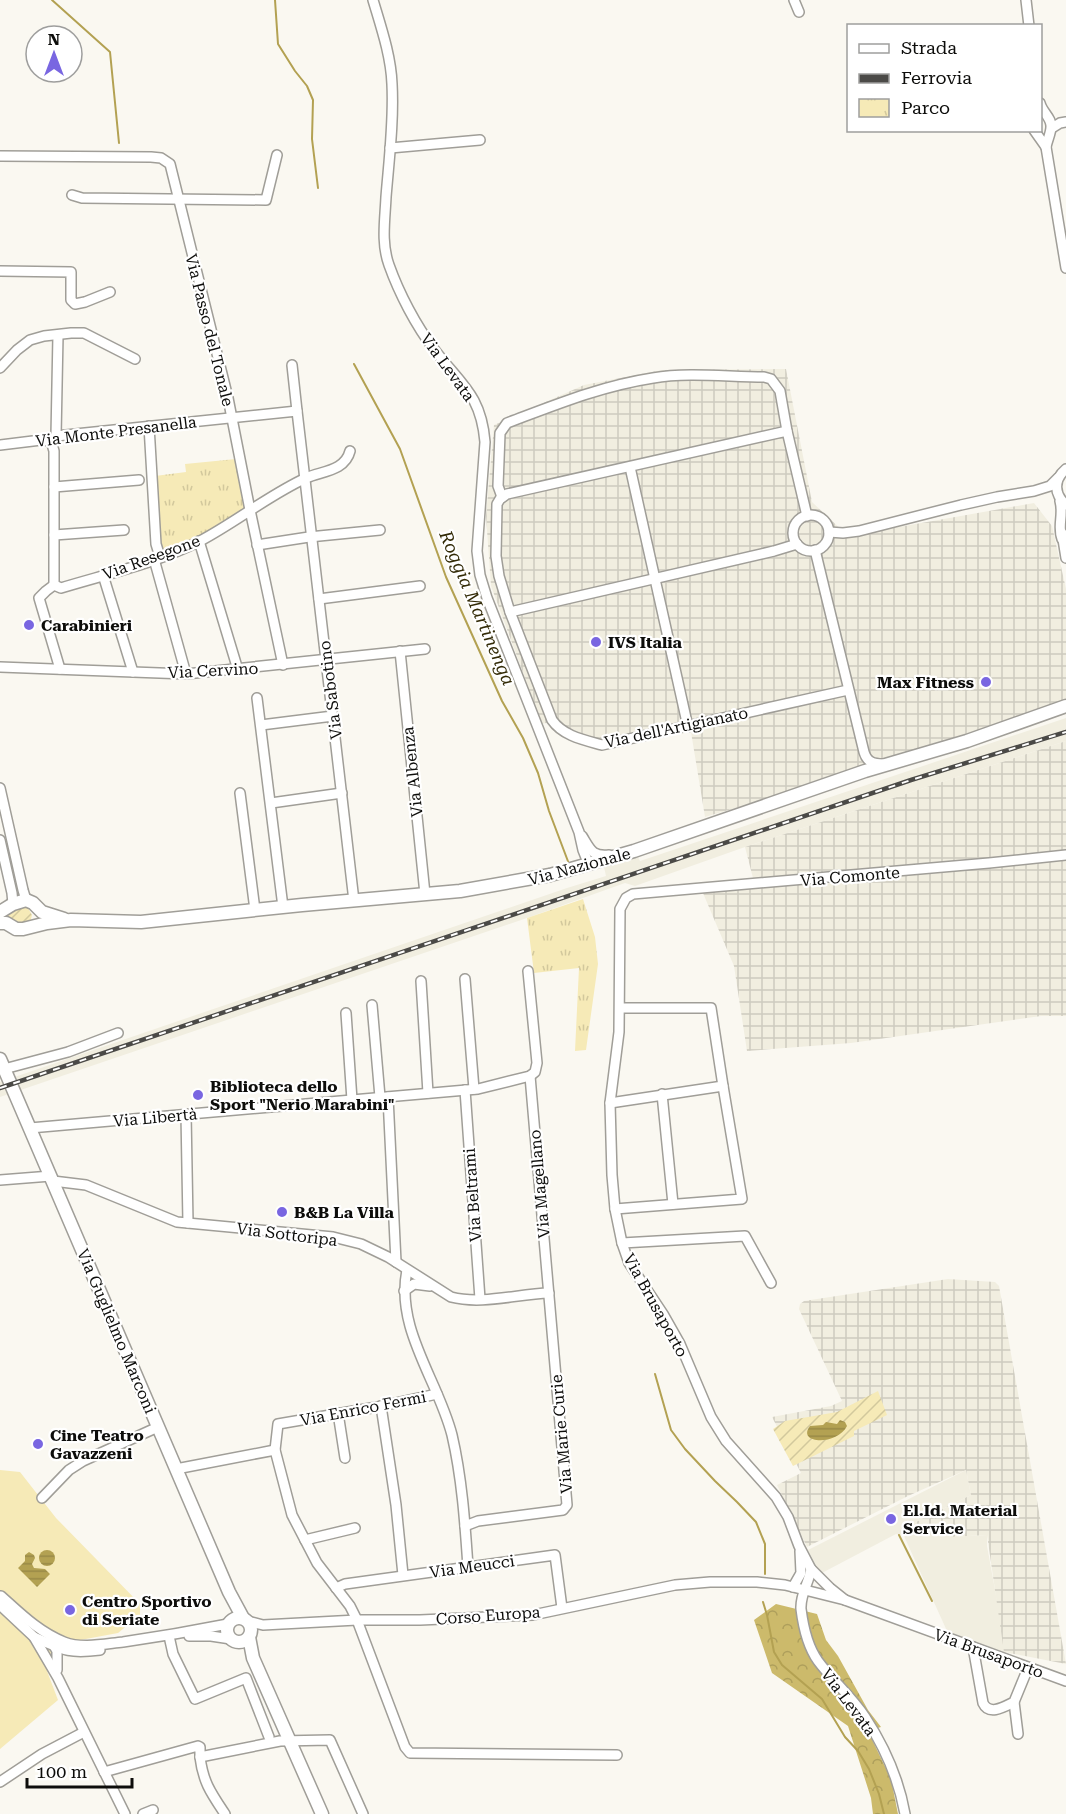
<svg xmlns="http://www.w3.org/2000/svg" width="1066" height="1814" viewBox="0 0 1066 1814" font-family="'Roboto Serif',serif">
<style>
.built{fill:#f1eee0}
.industrial{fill:url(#industrial-grid)}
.forest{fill:url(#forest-crowns)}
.park{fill:url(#park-tufts)}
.garden{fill:url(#garden-furrows)}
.pitch{fill:#f6eab7}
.water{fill:url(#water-rules)}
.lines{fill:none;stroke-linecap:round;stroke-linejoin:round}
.stream{stroke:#b3a152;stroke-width:2}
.minor-casing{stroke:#a09e98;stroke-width:12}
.major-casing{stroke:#a09e98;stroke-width:15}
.minor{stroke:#fff;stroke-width:9}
.major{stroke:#fff;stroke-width:12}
.rail-casing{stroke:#4b4a47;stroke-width:4.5}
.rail{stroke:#fff;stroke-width:2;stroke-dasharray:7;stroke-linecap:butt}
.poi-dot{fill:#7966e1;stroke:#fff;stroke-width:2}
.labels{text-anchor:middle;stroke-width:4.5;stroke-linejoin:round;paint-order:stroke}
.street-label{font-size:16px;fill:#0d0d0b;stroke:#fff}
.poi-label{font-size:16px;font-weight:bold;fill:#0d0d0b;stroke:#fff;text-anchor:start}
.water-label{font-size:18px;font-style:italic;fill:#332b07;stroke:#fff}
</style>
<defs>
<pattern id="industrial-grid" width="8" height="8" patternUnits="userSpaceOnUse" patternTransform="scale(1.5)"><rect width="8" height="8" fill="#f1eee0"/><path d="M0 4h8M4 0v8" fill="none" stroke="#cdcbbf"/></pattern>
<pattern id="forest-crowns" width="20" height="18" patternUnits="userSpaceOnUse" patternTransform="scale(1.5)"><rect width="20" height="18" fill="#ccba6b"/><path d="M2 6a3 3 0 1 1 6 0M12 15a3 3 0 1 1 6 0" fill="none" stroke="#ae9f5b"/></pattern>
<pattern id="park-tufts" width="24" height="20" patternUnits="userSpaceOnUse" patternTransform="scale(1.5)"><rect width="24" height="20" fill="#f6eab7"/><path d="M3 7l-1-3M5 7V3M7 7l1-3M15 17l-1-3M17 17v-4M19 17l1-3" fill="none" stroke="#d2c89c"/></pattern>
<pattern id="garden-furrows" width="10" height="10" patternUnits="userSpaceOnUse" patternTransform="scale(1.5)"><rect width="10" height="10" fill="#f6eab7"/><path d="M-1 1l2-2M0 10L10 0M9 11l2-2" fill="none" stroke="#d2c89c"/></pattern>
<pattern id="water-rules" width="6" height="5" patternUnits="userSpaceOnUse" patternTransform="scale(1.5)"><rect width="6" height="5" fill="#b3a152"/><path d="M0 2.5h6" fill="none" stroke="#998946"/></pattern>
</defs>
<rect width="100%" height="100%" fill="#faf8f1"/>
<!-- built -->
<g class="built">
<polygon points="1066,718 1066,741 745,847 635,886 625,883 527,918 0,1097 0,1082 567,888 606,876 604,867 638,857 640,861"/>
<polygon points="966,1470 971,1495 910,1525 910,1532 947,1533 950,1537 987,1535 987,1546 1005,1644 1004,1652 947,1631 904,1536 896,1534 820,1574 808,1550"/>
</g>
<!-- industrial -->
<g class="industrial">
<polygon points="786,369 812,502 848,536 1034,503 1052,526 1066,589 1066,701 878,766 705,817 691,732 599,749 558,734 552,728 550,722 542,724 491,586 486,516 494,425 584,385 662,370"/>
<polygon points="1066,741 1066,1016 1041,1016 851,1043 747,1051 734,966 700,886 754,882 745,847"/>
<polygon points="948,1279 995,1282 999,1286 1066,1664 1004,1652 987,1535 949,1537 946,1533 917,1536 910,1532 910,1525 971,1495 966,1470 908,1496 807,1547 777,1485 801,1473 772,1417 831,1406 842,1401 799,1309 800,1304 804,1301"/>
</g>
<!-- forest -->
<polygon class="forest" points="776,1604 817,1614 826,1640 838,1656 868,1710 881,1727 868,1731 891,1779 898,1814 873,1814 871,1798 848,1726 772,1673 754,1620"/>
<!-- park -->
<g class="park">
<polygon points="236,459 246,506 245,509 199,538 165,553 160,548 155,476 186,472 185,464"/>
<polygon points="583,899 595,937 598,964 586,1050 575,1051 579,968 534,973 527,918"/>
</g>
<!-- garden -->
<g class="garden">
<path d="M24,907L28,908L32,915L30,923C19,924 11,919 0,920L4,916Z"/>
<polygon points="878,1391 887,1415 854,1431 854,1436 793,1466 773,1429 785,1421 837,1412"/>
</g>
<!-- pitch -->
<polygon class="pitch" points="0,1470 20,1472 56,1518 140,1604 140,1615 118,1633 59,1644 47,1671 58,1700 0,1749"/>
<!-- water -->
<g class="water">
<path d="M840,1420L845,1422L847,1426C837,1446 796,1444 810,1426L823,1425L826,1422L837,1424Z"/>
<circle cx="47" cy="1558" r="8"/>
<polygon points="29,1552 34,1555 35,1558 32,1564 34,1568 45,1569 50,1574 37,1587 18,1568 25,1561 25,1555"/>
</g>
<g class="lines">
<!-- stream -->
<g class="stream">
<polyline points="52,0 110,52 119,143"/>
<polyline points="275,0 278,44 295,71 307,86 313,100 312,139 318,188"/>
<polyline points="354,364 400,449 446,577 502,701 523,738 538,773 549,811 569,864"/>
<polyline points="655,1374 671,1430 685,1449 715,1481 737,1502 756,1522 765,1544 765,1574"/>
<polyline points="899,1535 932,1601"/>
<polyline points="763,1602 767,1615 774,1652 782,1665 822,1699 845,1737 858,1751 869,1769 879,1794 884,1814"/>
</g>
<!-- minor casing -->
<g class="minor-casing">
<g id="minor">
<path d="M373,0C381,27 391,56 392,84C394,121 389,160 386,197C385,220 381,243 389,265C399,293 416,326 434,349C460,384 481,394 485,442L477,551L480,575L487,598L579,832L583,850L589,865"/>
<polyline points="794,0 799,12"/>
<polyline points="1026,0 1029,26"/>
<path d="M1040,103C1042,112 1052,118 1051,127C1051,133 1047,141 1046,147L1066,268"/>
<polyline points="1052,128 1060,123 1066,122"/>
<polyline points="1034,130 1046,147"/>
<polyline points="390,148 480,140"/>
<polyline points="0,156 151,157 161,158 170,164 228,398 250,510 283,665"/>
<polyline points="72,195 82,198 266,200 277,155"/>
<polyline points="0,271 71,272 71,300 75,304 85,302 110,292"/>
<polyline points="292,365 297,411"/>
<polyline points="0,368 17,350 30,340 44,336 71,333 84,333 135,359"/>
<polyline points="149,426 156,544 160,557"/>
<path d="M787,431L507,494L500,499L497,504L496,556L499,576L510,612L552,720C563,736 584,740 602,745L848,690"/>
<polyline points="56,436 58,335"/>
<polyline points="51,441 54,451 54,585"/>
<polyline points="0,445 41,440 51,441 56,436 297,411 354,901"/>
<polyline points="630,467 688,727"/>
<path d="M1066,469C1053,480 1054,494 1066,505"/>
<polyline points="54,487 139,480"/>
<path d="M502,497L498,486L500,433L507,423C555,405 601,386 653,378C688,372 728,377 764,377L771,379L780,391L787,431L807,516"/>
<path d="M1060,501C1064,515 1057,526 1062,539"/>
<circle cx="811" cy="533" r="18"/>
<polyline points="829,532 843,533 859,531 961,505 997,497 1034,491 1050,486 1058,478"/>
<polyline points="1062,533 1066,558"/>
<polyline points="54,535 124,530"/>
<polyline points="199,541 238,670"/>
<polyline points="257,545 309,537 380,530"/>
<path d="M815,550L864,752C867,762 873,764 883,764"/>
<polyline points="154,559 186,674"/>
<polyline points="103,575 133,672"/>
<path d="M54,585L61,588C107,574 157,563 200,541C236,522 269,495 306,478C322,471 345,471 350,451"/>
<polyline points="54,585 46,591 39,598 60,669"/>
<polyline points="319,599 420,586"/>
<polyline points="510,612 774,551 797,544"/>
<polyline points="400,651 425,894"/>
<polyline points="0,667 186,674 425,649"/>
<polyline points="257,698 283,907"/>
<polyline points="261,725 333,716"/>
<polyline points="0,788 23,890 26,900"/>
<polyline points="240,793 255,910"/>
<polyline points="271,803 342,793"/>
<path d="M582,836C590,849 592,857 609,855"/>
<polyline points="0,840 12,893 13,904"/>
<polyline points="465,979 474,1089"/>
<polyline points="421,981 428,1093"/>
<polyline points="372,1005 380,1097"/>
<polyline points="620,1008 711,1008 723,1086"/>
<polyline points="346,1013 352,1100"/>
<polyline points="4,1069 68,1052 118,1033"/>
<polyline points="465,1090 480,1299"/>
<polyline points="662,1094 673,1204"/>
<polyline points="388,1097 396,1262"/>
<polyline points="610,1103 723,1086 742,1199 615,1209"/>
<polyline points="186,1114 188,1223"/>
<polyline points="30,1128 478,1089 530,1076 535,1072 537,1063 528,971"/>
<polyline points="0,1180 51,1176"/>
<path d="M53,1181L86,1185L177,1222L333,1237L361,1244L388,1257L451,1297C482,1305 517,1294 549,1293"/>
<polyline points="622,1243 745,1236 771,1283"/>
<path d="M407,1270C395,1329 438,1380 452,1435C462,1478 465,1523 468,1567"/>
<polyline points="404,1291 414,1284 430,1286"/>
<polyline points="437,1394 377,1407 278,1424 275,1450 292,1515 317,1563 350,1606 357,1620 405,1747 410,1753 617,1755"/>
<polyline points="381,1406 396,1505 403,1575"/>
<polyline points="338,1413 345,1458"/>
<polyline points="176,1469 275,1450"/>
<polyline points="42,1498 69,1470 83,1461 158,1427"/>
<polyline points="465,1526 478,1521 563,1510 567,1505 530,1076"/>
<polyline points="305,1540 355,1528"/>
<path d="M811,1569C809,1583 800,1594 801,1609C803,1625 808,1647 818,1661C832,1680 851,1696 865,1717C884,1746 899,1780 905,1814"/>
<polyline points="793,1587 801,1573 800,1551"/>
<polyline points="336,1588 345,1584 555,1555 562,1608"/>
<path d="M1,1596C21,1614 39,1632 64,1642C82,1649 104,1644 123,1642C158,1637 193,1631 228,1624"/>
<polyline points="845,1600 830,1588 811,1569 799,1546 788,1517 776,1497 726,1441 711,1417 680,1344 663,1314 629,1263 622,1243 615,1209 612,1175 610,1103 619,1032 620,909 626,898 633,894 989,863 1066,855"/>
<polyline points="0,1605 34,1637 58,1678 125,1814"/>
<polyline points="247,1621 263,1625 357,1620 420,1620 533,1615 675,1585 710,1582 757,1582 785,1585 845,1600 1066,1681"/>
<polyline points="169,1636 173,1654 195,1699 246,1678 269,1737"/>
<polyline points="189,1636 211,1636 231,1639"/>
<path d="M34,1637C63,1650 68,1654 100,1650"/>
<polyline points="54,1646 57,1651 57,1670"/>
<path d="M973,1647L983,1703C989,1716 1004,1707 1014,1702L1028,1668"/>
<polyline points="1014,1702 1018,1734"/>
<path d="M200,1757C203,1782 211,1793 225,1814"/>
<polyline points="104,1772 198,1746 200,1747 200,1757 280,1741 330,1740 363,1814"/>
<polyline points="0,1782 42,1754 84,1732"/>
<polyline points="143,1814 153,1810"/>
</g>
</g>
<!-- major casing -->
<g class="major-casing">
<g id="major">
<polyline points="0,912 13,904 26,900 33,903 42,912 64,919"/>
<polyline points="0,923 6,923 16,929 23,929 47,923 71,920 141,922 302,905 460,891 550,875 634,851 865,771 967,741 1066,706"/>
<polyline points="0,1059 229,1592 243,1618"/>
<circle cx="239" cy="1630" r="12"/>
<polyline points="249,1637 253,1658 322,1814"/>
</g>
</g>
<!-- minor -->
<use href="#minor" class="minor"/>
<!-- major -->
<use href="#major" class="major"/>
<!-- rail casing -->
<g class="rail-casing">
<polyline id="rail" points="0,1088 911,780 1066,732"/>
</g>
<!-- rail -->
<use href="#rail" class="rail"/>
</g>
<!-- markers -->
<g class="poi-dot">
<circle cx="29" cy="625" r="6"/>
<circle cx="596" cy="642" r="6"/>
<circle cx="986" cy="682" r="6"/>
<circle cx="198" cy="1095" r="6"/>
<circle cx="282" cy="1212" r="6"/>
<circle cx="38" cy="1444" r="6"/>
<circle cx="891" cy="1519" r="6"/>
<circle cx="70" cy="1610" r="6"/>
</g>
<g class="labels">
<!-- street labels -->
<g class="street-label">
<text transform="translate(210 330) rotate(76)" y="6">Via Passo del Tonale</text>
<text transform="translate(448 367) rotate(54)" y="6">Via Levata</text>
<text transform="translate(116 431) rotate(-7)" y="6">Via Monte Presanella</text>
<text transform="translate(151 557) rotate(-20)" y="6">Via Resegone</text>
<text transform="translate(213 670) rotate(-3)" y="6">Via Cervino</text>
<text transform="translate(330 690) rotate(-97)" y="6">Via Sabotino</text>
<text transform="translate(676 727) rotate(-12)" y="6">Via dell'Artigianato</text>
<text transform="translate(412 772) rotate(-96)" y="6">Via Albenza</text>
<text transform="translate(579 866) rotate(-15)" y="6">Via Nazionale</text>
<text transform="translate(850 876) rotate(-5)" y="6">Via Comonte</text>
<text transform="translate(155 1117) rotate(-5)" y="6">Via Libertà</text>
<text transform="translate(539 1184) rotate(-95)" y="6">Via Magellano</text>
<text transform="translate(472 1195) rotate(-94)" y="6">Via Beltrami</text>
<text transform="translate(287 1234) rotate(7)" y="6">Via Sottoripa</text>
<text transform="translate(656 1305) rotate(61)" y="6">Via Brusaporto</text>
<text transform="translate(117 1331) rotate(67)" y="6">Via Guglielmo Marconi</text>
<text transform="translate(363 1408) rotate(-11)" y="6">Via Enrico Fermi</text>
<text transform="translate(561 1434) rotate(-95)" y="6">Via Marie Curie</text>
<text transform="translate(472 1566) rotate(-8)" y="6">Via Meucci</text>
<text transform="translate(488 1615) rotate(-4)" y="6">Corso Europa</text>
<text transform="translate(989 1653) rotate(20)" y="6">Via Brusaporto</text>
<text transform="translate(849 1702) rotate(53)" y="6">Via Levata</text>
</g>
<!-- poi labels -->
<g class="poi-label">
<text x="41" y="631">Carabinieri</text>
<text x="608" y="648">IVS Italia</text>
<text x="974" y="688" text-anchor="end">Max Fitness</text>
<text x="210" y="1092">Biblioteca dello<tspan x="210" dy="18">Sport "Nerio Marabini"</tspan></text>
<text x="294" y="1218">B&amp;B La Villa</text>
<text x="50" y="1441">Cine Teatro<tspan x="50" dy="18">Gavazzeni</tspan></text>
<text x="903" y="1516">El.Id. Material<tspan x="903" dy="18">Service</tspan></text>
<text x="82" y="1607">Centro Sportivo<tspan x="82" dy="18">di Seriate</tspan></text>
</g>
<!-- water labels -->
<g class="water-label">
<text transform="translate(477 608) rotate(67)" y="6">Roggia Martinenga</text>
</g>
</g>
<!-- legend -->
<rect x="847" y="24" width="195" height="108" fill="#ffffff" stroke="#9e9e9d" stroke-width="1.5"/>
<rect x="859" y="44" width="30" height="9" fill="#ffffff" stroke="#9e9e9d" stroke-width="1.5"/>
<text x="901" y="54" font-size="18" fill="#0d0d0b">Strada</text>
<rect x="859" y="74" width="30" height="9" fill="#4b4a47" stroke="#9e9e9d" stroke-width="1.5"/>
<text x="901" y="84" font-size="18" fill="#0d0d0b">Ferrovia</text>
<rect x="859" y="99" width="30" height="18" fill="url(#park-tufts)" stroke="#9e9e9d" stroke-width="1.5"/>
<text x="901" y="114" font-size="18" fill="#0d0d0b">Parco</text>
<!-- north arrow -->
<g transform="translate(54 54)"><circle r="28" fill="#ffffff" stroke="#9e9e9d" stroke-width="1.5"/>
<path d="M0-4.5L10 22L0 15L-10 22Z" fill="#7966e1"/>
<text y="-9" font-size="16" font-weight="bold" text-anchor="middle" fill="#0d0d0b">N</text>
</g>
<!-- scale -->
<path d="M27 1778v9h105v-9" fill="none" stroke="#0d0d0b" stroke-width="3"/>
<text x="36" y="1778" font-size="18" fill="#0d0d0b" stroke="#ffffff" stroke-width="4.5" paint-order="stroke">100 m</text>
</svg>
